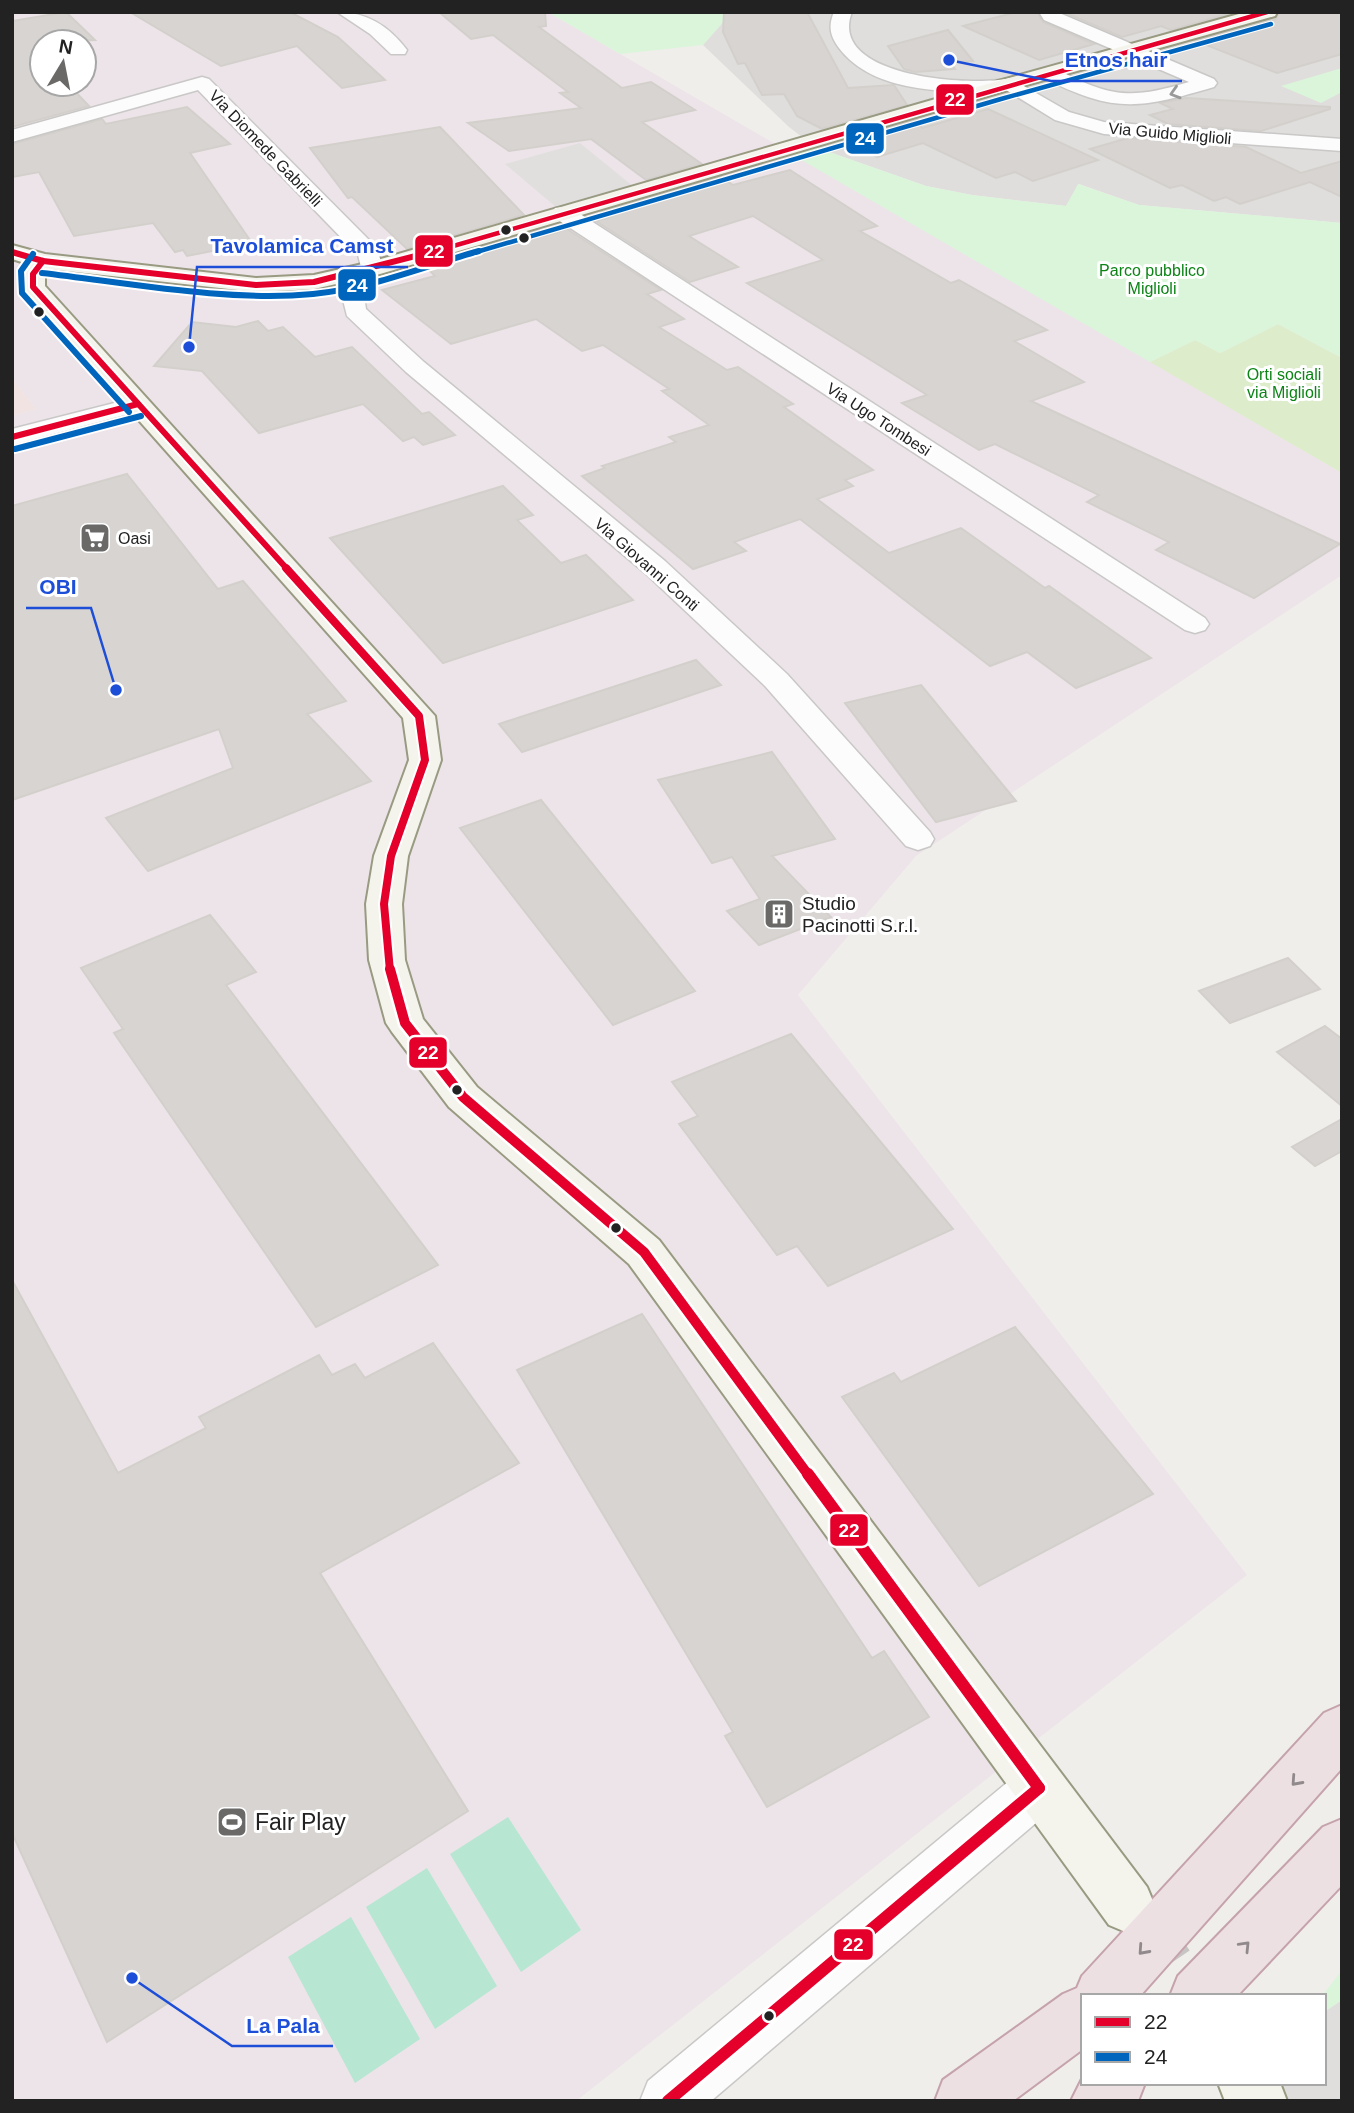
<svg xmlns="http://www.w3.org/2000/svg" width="1354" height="2113" viewBox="0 0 1354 2113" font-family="Helvetica,sans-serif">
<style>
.residential{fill:#dfdedc}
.commercial{fill:#f1e3e1}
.industrial{fill:#ede4e9;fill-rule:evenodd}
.grass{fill:#ddeccb}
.park{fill:#daf5da}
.pitch{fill:#b7e6d2}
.parking{fill:#e0dfde}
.building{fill:#d7d4d2;stroke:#d3d0cc;stroke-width:2}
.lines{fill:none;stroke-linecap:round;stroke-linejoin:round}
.secondary-tunnel{stroke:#c7c5c3;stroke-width:52;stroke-dasharray:52 26;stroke-linecap:butt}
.street-casing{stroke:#c9c8c7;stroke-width:3}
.secondary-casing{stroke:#999a82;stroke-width:4}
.highway-casing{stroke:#c5a2ac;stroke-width:4}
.street{fill:#fdfcfc;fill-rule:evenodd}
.secondary{fill:#f4f4ed;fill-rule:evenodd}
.highway{fill:#ece0e2;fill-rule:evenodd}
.bus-1-far4-casing{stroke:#fff;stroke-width:7}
.bus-1-far3-casing{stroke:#fff;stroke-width:10}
.bus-1-far2-casing{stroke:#fff;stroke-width:12}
.bus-1-far1-casing{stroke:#fff;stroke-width:15}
.bus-1-casing{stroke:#fff;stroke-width:18}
.bus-2-far1-casing{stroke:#fff;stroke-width:7}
.bus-2-casing{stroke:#fff;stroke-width:10}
.bus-1-far4{stroke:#e4002b;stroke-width:4.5}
.bus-1-far3{stroke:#e4002b;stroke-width:6}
.bus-1-far2{stroke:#e4002b;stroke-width:8}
.bus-1-far1{stroke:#e4002b;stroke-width:10}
.bus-1{stroke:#e4002b;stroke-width:12}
.bus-2-far1{stroke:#0065bd;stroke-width:4.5}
.bus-2{stroke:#0065bd;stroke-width:6}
.oneway{stroke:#9a9a9a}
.oneway2{stroke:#918a8c}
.bus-dot{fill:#222;stroke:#fff;stroke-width:2.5}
.labels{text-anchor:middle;stroke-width:6;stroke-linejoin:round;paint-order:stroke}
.far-street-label{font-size:16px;fill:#222;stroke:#fff}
.far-park-label{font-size:16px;fill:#0c8416;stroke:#fff}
.far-poi-label{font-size:16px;fill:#222;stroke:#fff;text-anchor:start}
.poi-label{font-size:19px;fill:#222;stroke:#fff;text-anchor:start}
.near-poi-label{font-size:23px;fill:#222;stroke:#fff;text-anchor:start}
.leader{fill:none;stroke:#1d4ed8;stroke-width:2.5}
.callout-dot{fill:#1d4ed8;stroke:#fff;stroke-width:2.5}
.callout-label{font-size:21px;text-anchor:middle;font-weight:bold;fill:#1d4ed8;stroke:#fff;stroke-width:6;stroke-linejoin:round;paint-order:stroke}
.line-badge{stroke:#fff;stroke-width:2.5}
.badge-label{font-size:19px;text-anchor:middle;font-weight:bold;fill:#fff}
</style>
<rect width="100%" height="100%" fill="#f0eeeb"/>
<!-- residential -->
<g class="residential">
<polygon points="732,12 1342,12 1342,223 1139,205 1079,184 1066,206 972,195 926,186 815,147 789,127 703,45"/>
<polygon points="1342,2000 1342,2101 1260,2101 1269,2083 1324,2083 1324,2012"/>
</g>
<!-- commercial -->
<polygon class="commercial" points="12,378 36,409 12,416"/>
<!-- industrial -->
<path class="industrial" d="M12,12H548L1342,473V575L916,856L798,995L1247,1575L576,2101H12V416L36,409L12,378ZM42,42H84V84H42Z"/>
<!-- grass -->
<polygon class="grass" points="1278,324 1342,358 1342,473 1150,362 1195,340 1220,353"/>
<!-- park -->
<g class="park">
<polygon points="548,12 732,12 703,45 620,54"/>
<polygon points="1342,68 1342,92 1321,103 1281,86"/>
<polygon points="815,147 926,186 972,195 1066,206 1078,184 1139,205 1342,223 1342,358 1278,324 1220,353 1195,340 1150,362 793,155"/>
<polygon points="1342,1970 1342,2000 1324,2012 1324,1996 1322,1996"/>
</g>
<!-- pitch -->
<g class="pitch">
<polygon points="508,1817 581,1930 521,1972 450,1854"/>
<polygon points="427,1868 497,1986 435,2029 366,1907"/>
<polygon points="351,1917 420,2039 355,2083 288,1957"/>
</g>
<!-- parking -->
<polygon class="parking" points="580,143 639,191 563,213 505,164"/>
<!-- building -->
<g class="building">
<polygon points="66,12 95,40 42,42 42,84 68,84 89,106 12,127 12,21"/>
<polygon points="130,12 290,12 338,37 385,80 342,88 297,46 221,66"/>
<polygon points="439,12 545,12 546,26 539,27 622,88 651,82 695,110 642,122 702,164 646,180 591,139 509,151 468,123 581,108 560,93 568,92 493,35 471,39"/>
<polygon points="724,12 807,12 848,88 894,85 907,105 822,129 797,116 784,94 762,95 745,63 738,64 723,32"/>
<polygon points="1017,12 1037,12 1043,22 1094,44 1039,60 963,26"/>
<polygon points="1064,12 1235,12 1171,30 1161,26 1122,37"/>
<polygon points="1279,12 1342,12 1342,54 1277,73 1196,41 1276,19"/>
<polygon points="948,30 973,61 950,63 955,69 915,72 904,69 888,46"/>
<polygon points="1186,98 1330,107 1330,109 1261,131 1168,124 1150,115 1173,109 1160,103"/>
<polygon points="187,107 230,144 190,153 252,243 187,256 183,250 175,252 153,223 74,236 39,172 12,177 12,144 102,119 106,124"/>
<polygon points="988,109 1098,160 1033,181 1015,172 996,178 923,143 877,157 845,141 917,120 922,128"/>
<polygon points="440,127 524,215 407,249 352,197 348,198 310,148"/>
<polygon points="1128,138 1246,147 1301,173 1342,161 1342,197 1310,182 1240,204 1226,197 1214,201 1182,185 1170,188 1090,149"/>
<polygon points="790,170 877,226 860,231 951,283 959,280 1047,330 1014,341 1084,382 1031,401 1340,544 1254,598 1156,550 1169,542 1087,502 1099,495 995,444 979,450 902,403 927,395 747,283 823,260 753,216 689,236 738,267 690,282 596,221 610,217 602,212 721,177 733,185"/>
<polygon points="567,229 661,290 647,294 684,319 659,327 727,370 738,367 793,404 784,407 873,470 845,480 853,486 817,499 889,553 961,528 1045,588 1049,586 1151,658 1076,688 1027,652 990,666 800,519 734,542 746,551 693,569 582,476 605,468 602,466 676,442 669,437 709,425 662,391 669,389 603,345 582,351 536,319 451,344 382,290 435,276 423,264 539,230 544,236"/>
<polygon points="258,321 268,331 283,327 315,357 352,347 422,414 429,412 455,435 423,445 414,437 403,441 363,404 259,433 202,371 154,366 192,322 236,327"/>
<polygon points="127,474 218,589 243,581 346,701 307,714 371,781 148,871 106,818 233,768 219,729 12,800 12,506"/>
<polygon points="503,486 533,515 517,520 561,563 586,555 633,600 443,663 330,538"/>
<polygon points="696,660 721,685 522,752 499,724"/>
<polygon points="921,685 1016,801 936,822 845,703"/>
<polygon points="772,752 835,839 772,856 831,917 759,945 727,911 760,899 732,857 712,863 658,780"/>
<polygon points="541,800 695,991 613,1025 460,828"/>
<polygon points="210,915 256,972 226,985 438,1265 316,1327 114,1033 123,1029 81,968"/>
<polygon points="1288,958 1320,989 1230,1023 1199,991"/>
<polygon points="1325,1026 1342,1039 1342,1106 1277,1052"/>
<polygon points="791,1034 953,1229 828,1286 797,1246 777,1255 679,1124 698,1116 672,1082"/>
<polygon points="1342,1119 1342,1151 1315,1166 1292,1147"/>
<polygon points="12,1280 118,1473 206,1428 199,1417 319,1355 332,1375 355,1364 365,1378 433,1343 519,1463 320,1573 468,1811 107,2042 12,1833"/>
<polygon points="642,1314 872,1658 884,1651 929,1717 767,1807 725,1736 733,1732 517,1370"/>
<polygon points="1015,1327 1153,1494 979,1586 842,1397 894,1373 901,1382"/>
</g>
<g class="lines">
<!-- secondary-tunnel -->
<polyline class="secondary-tunnel" points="1139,1922 1189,1996"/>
<!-- street casing -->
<g class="street-casing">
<g id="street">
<path d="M337,12C367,12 389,26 407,50L405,54H391L370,34Z"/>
<path d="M834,12H852C826,78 975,87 1010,78L1069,112L1104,122L1342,139V151L1104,134L1055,120L1006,90L998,93C946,91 874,94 839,48C830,36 828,26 834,12Z"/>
<path d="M1039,12H1057L1214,79L1217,83L1214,87C1139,109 1114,114 1042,77L1040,73L1049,67L1056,69C1111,97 1129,100 1189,82L1044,20Z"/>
<polygon points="202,77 209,79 377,248 383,269 363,290 366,309 424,362 665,561 787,674 930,832 934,839 930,846 918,850 906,846 765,686 645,573 406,372 347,316 340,288 361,267 358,255 198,90 12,142 12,130"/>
<polygon points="563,207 571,208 1205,618 1209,624 1205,630 1195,633 1185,630 555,218 552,213 555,208"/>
<polygon points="138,397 147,399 150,404 147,409 12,445 12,429"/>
<polygon points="1039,1763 1057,1771 1064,1788 1057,1805 711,2101 640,2101 648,2081 1021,1771"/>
</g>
</g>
<!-- secondary casing -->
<g class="secondary-casing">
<g id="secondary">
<path d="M1246,12H1277L1275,16L1005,91L380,274L314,289L256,292L49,269L45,274V286L435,716L441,760L408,856L402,904L405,960L423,1019L477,1087L659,1240L1147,1887L1155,1906L1147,1925L1128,1933L1109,1925L629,1264L449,1107L392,1032L386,1023L369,960L366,904L374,856L409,760L403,718L25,292C18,282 22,273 28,264L12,259V245L45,254L256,278L314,275L367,263L991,83Z"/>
<polygon points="1218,2083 1280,2083 1287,2101 1225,2101"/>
</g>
</g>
<!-- highway casing -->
<g class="highway-casing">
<g id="highway">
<polygon points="1342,1705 1342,1768 1140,1996 1083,1996 1083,2049 1013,2101 935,2101 943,2080 1063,1994 1077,1988 1082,1976 1324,1713"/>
<polygon points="1342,1819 1342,1885 1237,1996 1170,1996 1178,1976 1323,1827"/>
<polygon points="1083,2077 1083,2083 1145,2083 1138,2101 1071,2101"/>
</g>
</g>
<!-- street -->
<use href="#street" class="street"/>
<!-- secondary -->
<use href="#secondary" class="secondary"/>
<!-- highway -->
<use href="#highway" class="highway"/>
<!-- bus-1-far4 casing -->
<g class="bus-1-far4-casing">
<polyline id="bus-1-far4" points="429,253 1267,12"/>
</g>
<!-- bus-1-far3 casing -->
<g class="bus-1-far3-casing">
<g id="bus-1-far3">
<polyline points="12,252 43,261 256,285 314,282 435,251"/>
<polyline points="43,261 33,274 33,287 288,570"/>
<polyline points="12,437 138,404"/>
</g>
</g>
<!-- bus-1-far2 casing -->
<g class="bus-1-far2-casing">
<polyline id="bus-1-far2" points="286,568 419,716 425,760 391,856 384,904 390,971"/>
</g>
<!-- bus-1-far1 casing -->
<g class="bus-1-far1-casing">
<polyline id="bus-1-far1" points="390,969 405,1023 463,1097 644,1252 809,1476"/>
</g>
<!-- bus-1 casing -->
<g class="bus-1-casing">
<g id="bus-1">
<polyline points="808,1474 1039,1788"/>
<polyline points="668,2101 1039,1788"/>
</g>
</g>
<!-- bus-2-far1 casing -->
<g class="bus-2-far1-casing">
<polyline id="bus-2-far1" points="473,253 1001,99 1271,24"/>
</g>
<!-- bus-2 casing -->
<g class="bus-2-casing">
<g id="bus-2">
<polyline points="33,254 21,271 22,293 129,412"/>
<path d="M42,273C129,283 227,302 313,294C369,289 426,266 479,251"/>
<polyline points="15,449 141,416"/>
</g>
</g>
<!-- bus-1-far4 -->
<use href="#bus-1-far4" class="bus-1-far4"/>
<!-- bus-1-far3 -->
<use href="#bus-1-far3" class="bus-1-far3"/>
<!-- bus-1-far2 -->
<use href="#bus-1-far2" class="bus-1-far2"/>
<!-- bus-1-far1 -->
<use href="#bus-1-far1" class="bus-1-far1"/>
<!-- bus-1 -->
<use href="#bus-1" class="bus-1"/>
<!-- bus-2-far1 -->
<use href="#bus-2-far1" class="bus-2-far1"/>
<!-- bus-2 -->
<use href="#bus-2" class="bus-2"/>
</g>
<!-- one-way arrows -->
<defs><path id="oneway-chevron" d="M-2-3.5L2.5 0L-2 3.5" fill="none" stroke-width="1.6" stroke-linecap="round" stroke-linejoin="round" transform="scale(1.75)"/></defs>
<use class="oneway" href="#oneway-chevron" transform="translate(1175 93) rotate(163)"/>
<g class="oneway2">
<use href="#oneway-chevron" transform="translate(1296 1781) rotate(132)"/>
<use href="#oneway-chevron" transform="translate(1245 1946) rotate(-46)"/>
<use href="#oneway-chevron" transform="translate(1143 1950) rotate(132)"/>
</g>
<!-- icons -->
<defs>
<g id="supermarket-square" transform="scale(1.575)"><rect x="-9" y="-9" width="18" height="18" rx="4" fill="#6a6968" stroke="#fff"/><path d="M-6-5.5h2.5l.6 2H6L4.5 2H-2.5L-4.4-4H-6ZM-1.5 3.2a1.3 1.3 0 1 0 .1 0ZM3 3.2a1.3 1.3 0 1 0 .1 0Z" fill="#fff"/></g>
<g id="building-square" transform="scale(1.575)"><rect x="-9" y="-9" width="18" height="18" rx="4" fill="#6a6968" stroke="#fff"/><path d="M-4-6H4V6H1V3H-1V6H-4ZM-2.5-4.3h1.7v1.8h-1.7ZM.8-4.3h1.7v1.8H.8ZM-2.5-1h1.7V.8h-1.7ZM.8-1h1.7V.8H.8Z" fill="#fff"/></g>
<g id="stadium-square" transform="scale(1.575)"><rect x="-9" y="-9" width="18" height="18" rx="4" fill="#6a6968" stroke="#fff"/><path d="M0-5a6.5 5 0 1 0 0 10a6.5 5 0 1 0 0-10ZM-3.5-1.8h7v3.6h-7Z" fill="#fff"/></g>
</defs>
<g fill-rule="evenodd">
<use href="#supermarket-square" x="95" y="538"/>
<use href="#building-square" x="779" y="914"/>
<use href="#stadium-square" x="232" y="1822"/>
</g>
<!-- markers -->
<g class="bus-dot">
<circle cx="506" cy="230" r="6"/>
<circle cx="524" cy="238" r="6"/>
<circle cx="39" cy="312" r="6"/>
<circle cx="457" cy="1090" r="6"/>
<circle cx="616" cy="1228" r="6"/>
<circle cx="769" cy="2016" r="6"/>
</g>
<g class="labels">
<!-- far-street labels -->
<g class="far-street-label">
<text transform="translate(1170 133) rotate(5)" y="6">Via Guido Miglioli</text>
<text transform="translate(266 148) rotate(46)" y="6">Via Diomede Gabrielli</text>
<text transform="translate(879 419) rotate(33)" y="6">Via Ugo Tombesi</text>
<text transform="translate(647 564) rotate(41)" y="6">Via Giovanni Conti</text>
</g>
<!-- far-park labels -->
<g class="far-park-label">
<text x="1152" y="276">Parco pubblico<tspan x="1152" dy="18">Miglioli</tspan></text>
<text x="1284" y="380">Orti sociali<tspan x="1284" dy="18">via Miglioli</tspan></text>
</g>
<!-- far-poi labels -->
<g class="far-poi-label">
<text x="118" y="544">Oasi</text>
</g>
<!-- poi labels -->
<g class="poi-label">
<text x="802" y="910">Studio<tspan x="802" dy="22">Pacinotti S.r.l.</tspan></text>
</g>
<!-- near-poi labels -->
<g class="near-poi-label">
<text x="255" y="1830">Fair Play</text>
</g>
</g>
<!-- callouts -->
<path class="leader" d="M949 60L1051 81H1182M189 347L197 267H408M116 690L91 608H26M132 1978L232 2046H333"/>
<g class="callout-dot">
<circle cx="949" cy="60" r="7"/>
<circle cx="189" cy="347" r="7"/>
<circle cx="116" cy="690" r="7"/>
<circle cx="132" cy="1978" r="7"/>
</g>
<g class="callout-label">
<text x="1116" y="67">Etnos hair</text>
<text x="302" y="253">Tavolamica Camst</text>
<text x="58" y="594">OBI</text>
<text x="283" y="2033">La Pala</text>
</g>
<g class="line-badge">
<rect x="935" y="83" width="40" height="33" rx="7" fill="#e4002b"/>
<rect x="845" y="122" width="40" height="33" rx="7" fill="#0065bd"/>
<rect x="414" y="234" width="40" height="34" rx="7" fill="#e4002b"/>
<rect x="337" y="268" width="40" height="34" rx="7" fill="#0065bd"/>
<rect x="408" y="1036" width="40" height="33" rx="7" fill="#e4002b"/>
<rect x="829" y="1513" width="40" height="34" rx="7" fill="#e4002b"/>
<rect x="833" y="1928" width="41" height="33" rx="7" fill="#e4002b"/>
</g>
<g class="badge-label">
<text x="955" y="106">22</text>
<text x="865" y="145">24</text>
<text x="434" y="258">22</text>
<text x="357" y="292">24</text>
<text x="428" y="1059">22</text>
<text x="849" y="1537">22</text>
<text x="853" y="1951">22</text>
</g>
<!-- border -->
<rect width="1354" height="2113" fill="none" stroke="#222222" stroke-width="28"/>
<!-- legend -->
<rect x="1081" y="1994" width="245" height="91" fill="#ffffff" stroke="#a7a7a7" stroke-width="2"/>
<rect x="1095" y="2017" width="35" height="10" fill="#e4002b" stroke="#a7a7a7" stroke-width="2"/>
<text x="1144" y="2029" font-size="21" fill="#222222">22</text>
<rect x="1095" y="2052" width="35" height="10" fill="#0065bd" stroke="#a7a7a7" stroke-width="2"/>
<text x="1144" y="2064" font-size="21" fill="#222222">24</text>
<!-- north arrow -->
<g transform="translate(63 63) rotate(10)"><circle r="33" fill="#ffffff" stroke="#a7a7a7" stroke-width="2"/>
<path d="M0-5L12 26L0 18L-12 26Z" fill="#6a6968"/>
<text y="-10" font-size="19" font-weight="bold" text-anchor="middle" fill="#222222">N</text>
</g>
</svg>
